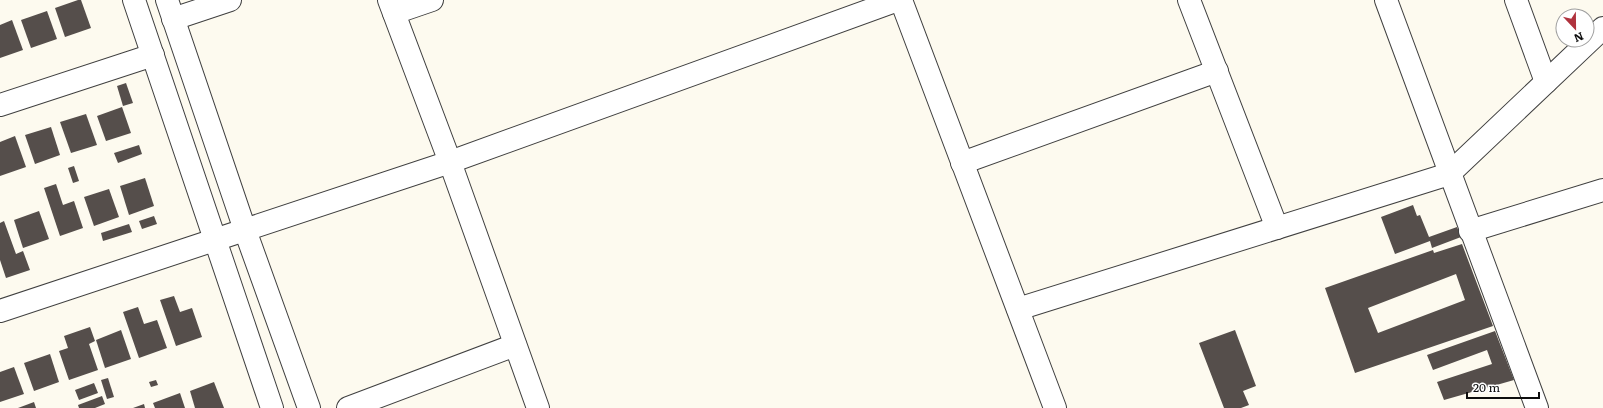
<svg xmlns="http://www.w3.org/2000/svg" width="1603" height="408" viewBox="0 0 1603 408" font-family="Literata,serif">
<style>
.building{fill:#554e4b;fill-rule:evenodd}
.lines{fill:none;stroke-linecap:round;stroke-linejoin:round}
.minor-casing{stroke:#404040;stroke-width:24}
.minor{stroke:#fff;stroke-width:22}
</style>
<rect width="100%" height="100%" fill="#fdfaef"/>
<!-- building -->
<g class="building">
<polygon points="78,0 81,0 91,28 65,37 55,8"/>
<polygon points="47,11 57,39 31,48 21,20"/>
<polygon points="12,20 23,50 0,58 0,25"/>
<polygon points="126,83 133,103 123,106 117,86"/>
<polygon points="122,107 131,133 106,141 97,116"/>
<polygon points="86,114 97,145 71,153 60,122"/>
<polygon points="51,127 60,155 35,164 25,135"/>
<polygon points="15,136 26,167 0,176 0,142"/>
<polygon points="139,145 142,154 118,163 114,153"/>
<polygon points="74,166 79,181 73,183 68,168"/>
<polygon points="145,178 154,206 129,215 120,186"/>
<polygon points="56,184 63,205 74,201 83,228 60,236 44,188"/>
<polygon points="109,189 119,217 94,226 84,197"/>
<polygon points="1413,205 1417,216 1420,215 1429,237 1457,227 1461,237 1432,248 1430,241 1395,254 1381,217"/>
<polygon points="39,211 49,239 23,248 14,220"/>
<polygon points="154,216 157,224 142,229 139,221"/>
<polygon points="4,221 16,254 23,251 30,270 6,278 0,260 0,223"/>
<polygon points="129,224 132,232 103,241 101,233"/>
<path d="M1462,244L1493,326L1355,373L1325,288L1433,250L1434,253ZM1456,274L1465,300L1378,333L1368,308Z"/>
<polygon points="174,296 180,312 192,308 202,337 176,346 160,300"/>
<polygon points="138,307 144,324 157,320 167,348 139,358 123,312"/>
<polygon points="90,327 95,341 89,344 98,370 69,380 59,351 68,348 64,336"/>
<polygon points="121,330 131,359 105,368 96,340"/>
<polygon points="1235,330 1256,386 1243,391 1249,405 1241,408 1224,408 1199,343"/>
<polygon points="1495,331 1514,380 1444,400 1437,382 1492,364 1487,350 1433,370 1427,355"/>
<polygon points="50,354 59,382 34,391 24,363"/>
<polygon points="14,367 24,394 0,402 0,372"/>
<polygon points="108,378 114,397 107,399 101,380"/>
<polygon points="156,380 158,385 151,387 149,382"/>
<polygon points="214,382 224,408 195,408 190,391"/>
<polygon points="94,383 98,393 79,400 75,390"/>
<polygon points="180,393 185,408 155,408 153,403"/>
<polygon points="102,396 105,404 95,408 79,408 78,405"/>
<polygon points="34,402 36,408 18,408"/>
<polygon points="144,404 145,408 133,408"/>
</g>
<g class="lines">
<!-- minor casing -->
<g class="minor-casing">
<g id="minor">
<polyline points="134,0 272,408"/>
<polyline points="167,0 245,230 309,408"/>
<polyline points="389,0 450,162 538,408"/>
<polyline points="901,0 1055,408"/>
<polyline points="1189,0 1277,228"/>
<polyline points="1386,0 1537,408"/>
<polyline points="1516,0 1546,82"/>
<polyline points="394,13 432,0"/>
<polyline points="173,19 230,0"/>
<polyline points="0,105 153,55"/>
<polyline points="962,163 1217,71"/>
<polyline points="1470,231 1603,190"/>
<polyline points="1018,309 1449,174 1603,28"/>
<polyline points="0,311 450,162 898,0"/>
<polyline points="348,408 515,345"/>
</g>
</g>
<!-- minor -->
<use href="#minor" class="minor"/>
</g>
<!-- north arrow -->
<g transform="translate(1575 28) rotate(158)"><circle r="19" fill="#ffffff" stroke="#9e9e9e"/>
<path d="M0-3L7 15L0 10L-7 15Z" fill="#b0323d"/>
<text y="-6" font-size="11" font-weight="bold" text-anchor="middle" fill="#0d0d0d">N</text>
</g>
<!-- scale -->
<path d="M1467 392v6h72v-6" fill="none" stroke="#0d0d0d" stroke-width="2"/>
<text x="1473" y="392" font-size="12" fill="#0d0d0d" stroke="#ffffff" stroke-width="3" paint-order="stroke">20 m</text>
</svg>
